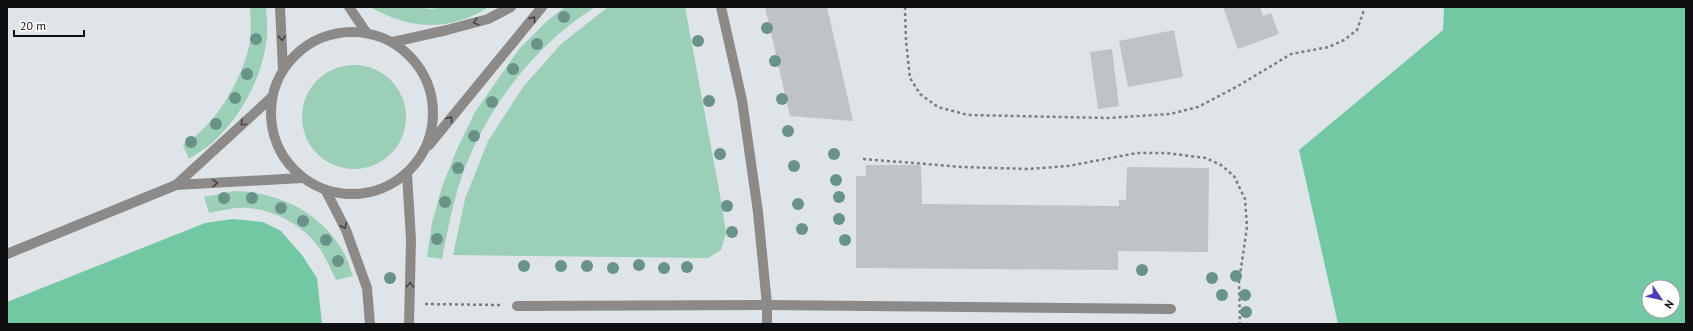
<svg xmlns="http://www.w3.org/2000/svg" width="1693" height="331" viewBox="0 0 1693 331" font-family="'PT Sans',sans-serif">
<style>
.green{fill:#9ccfb7}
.forest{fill:#73c8a4;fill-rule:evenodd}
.building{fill:#bfc3c8}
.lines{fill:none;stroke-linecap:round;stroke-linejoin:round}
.path{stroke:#7b7e81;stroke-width:2.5;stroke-dasharray:3 3;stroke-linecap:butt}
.minor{stroke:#8c8a89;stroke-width:10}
.tree{fill:#699388}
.oneway{stroke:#474647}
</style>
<rect width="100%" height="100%" fill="#dfe4e8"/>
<!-- green -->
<g class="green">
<path d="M250,7H266C267,19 268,32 266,44C261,80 239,119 212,143C205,149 196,154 189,159L183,145C188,140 195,137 200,132C223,111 245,72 250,41C251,30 251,18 250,7Z"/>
<path d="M370,7H416L431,9L446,7H489C449,32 411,30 370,7Z"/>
<path d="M565,7H595C540,42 498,94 471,153C456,186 449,223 442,259L427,257L432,223L442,187L457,149L475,112L519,49L547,21Z"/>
<polygon points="608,7 685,7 722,206 726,233 721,250 708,258 453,255 465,199 488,141 523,87 561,44"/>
<circle cx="354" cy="117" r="52"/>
<path d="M235,191C280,192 322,213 344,253C348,260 350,269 353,276L336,280C330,268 325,255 317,245C300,222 264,205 236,208C227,209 218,211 209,213L204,197Z"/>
</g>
<!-- forest -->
<g class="forest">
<path d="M1444,7H1686V324H1338L1299,150L1443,30ZM1649,287H1673V311H1649Z"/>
<polygon points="232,219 263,222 281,231 302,255 317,278 322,324 7,324 7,302 205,223"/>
</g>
<!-- building -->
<g class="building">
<polygon points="765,7 827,7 853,121 790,116"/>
<polygon points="1223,7 1260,7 1263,16 1271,13 1279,34 1238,49"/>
<polygon points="1174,30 1183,77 1128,87 1119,41"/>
<polygon points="1112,49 1119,106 1098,109 1090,52"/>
<polygon points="866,165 921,165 922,204 1119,206 1119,200 1126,200 1127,167 1209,168 1208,252 1118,251 1118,270 856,268 856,176 866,176"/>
</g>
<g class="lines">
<!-- path -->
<g class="path">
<polyline points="905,7 906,41 910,78 920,94 938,107 968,115 1107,118 1170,114 1198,107 1238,86 1291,54 1329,47 1344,40 1357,30 1363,13 1363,7"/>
<polyline points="863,159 963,167 1028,169 1068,166 1137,153 1166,153 1206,158 1221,165 1234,176 1245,199 1247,227 1239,282 1240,324"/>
<polyline points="425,304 500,305"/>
</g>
<!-- minor -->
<g class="minor">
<polyline points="280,7 283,70"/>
<polyline points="349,7 366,32"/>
<polyline points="721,7 742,100 758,212 767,305 767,324"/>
<circle cx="352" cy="113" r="81"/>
<polyline points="393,42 447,30 488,19 511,7"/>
<polyline points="429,145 542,7"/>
<polyline points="407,174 411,240 409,324"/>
<polyline points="176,185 272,97"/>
<polyline points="326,191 346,230 367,288 370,324"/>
<polyline points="7,254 176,185 302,178"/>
<polyline points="517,306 767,305 1171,309"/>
</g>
</g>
<!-- trees -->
<g class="tree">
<circle cx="564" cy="17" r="6"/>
<circle cx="767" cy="28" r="6"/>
<circle cx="256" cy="39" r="6"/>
<circle cx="698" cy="41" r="6"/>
<circle cx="537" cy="44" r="6"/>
<circle cx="775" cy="61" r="6"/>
<circle cx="513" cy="69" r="6"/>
<circle cx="247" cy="74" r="6"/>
<circle cx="235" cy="98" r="6"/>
<circle cx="782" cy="99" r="6"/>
<circle cx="709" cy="101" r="6"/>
<circle cx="492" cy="102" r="6"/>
<circle cx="216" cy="124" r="6"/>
<circle cx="788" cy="131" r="6"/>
<circle cx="474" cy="136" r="6"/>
<circle cx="191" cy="142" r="6"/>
<circle cx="720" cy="154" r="6"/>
<circle cx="834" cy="154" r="6"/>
<circle cx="794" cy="166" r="6"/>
<circle cx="458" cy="168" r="6"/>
<circle cx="836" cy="180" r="6"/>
<circle cx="839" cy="197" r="6"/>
<circle cx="224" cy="198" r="6"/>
<circle cx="252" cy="198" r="6"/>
<circle cx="445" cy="202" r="6"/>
<circle cx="798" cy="204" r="6"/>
<circle cx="727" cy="206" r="6"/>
<circle cx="281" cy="208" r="6"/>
<circle cx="839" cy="219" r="6"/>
<circle cx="303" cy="221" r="6"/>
<circle cx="802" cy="229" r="6"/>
<circle cx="732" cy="232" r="6"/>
<circle cx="437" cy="239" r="6"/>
<circle cx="326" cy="240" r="6"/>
<circle cx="845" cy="240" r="6"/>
<circle cx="338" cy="261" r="6"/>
<circle cx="639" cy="265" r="6"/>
<circle cx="524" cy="266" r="6"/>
<circle cx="561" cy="266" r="6"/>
<circle cx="587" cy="266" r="6"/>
<circle cx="687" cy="267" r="6"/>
<circle cx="613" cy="268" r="6"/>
<circle cx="664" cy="268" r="6"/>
<circle cx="1142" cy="270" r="6"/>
<circle cx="1236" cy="276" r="6"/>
<circle cx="390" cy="278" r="6"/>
<circle cx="1212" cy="278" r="6"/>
<circle cx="1222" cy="295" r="6"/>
<circle cx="1245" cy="295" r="6"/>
<circle cx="1246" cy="312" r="6"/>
</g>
<!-- one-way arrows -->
<defs><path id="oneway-chevron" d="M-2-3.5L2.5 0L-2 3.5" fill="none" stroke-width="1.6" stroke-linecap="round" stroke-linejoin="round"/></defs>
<g class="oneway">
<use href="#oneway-chevron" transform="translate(533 19) rotate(-51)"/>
<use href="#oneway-chevron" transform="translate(476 22) rotate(165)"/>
<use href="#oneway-chevron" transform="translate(282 38) rotate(88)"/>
<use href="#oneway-chevron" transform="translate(450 119) rotate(-51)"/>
<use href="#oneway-chevron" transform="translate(243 123) rotate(137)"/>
<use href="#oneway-chevron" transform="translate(215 183) rotate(-3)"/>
<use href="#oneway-chevron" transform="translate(344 226) rotate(63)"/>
<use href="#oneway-chevron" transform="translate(410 285) rotate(-88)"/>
</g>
<!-- border -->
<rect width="1693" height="331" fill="none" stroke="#0e0f11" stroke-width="16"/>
<!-- north arrow -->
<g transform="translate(1661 299) rotate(124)"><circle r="19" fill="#ffffff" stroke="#9f9fa0"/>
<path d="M0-3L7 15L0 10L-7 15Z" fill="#4c3eb5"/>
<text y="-6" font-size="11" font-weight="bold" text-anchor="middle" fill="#0e0f11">N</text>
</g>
<!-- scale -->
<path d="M14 30v6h70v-6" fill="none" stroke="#0e0f11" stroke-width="2"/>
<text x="20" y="30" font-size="12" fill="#0e0f11" stroke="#ffffff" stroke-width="3" paint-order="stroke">20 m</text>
</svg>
